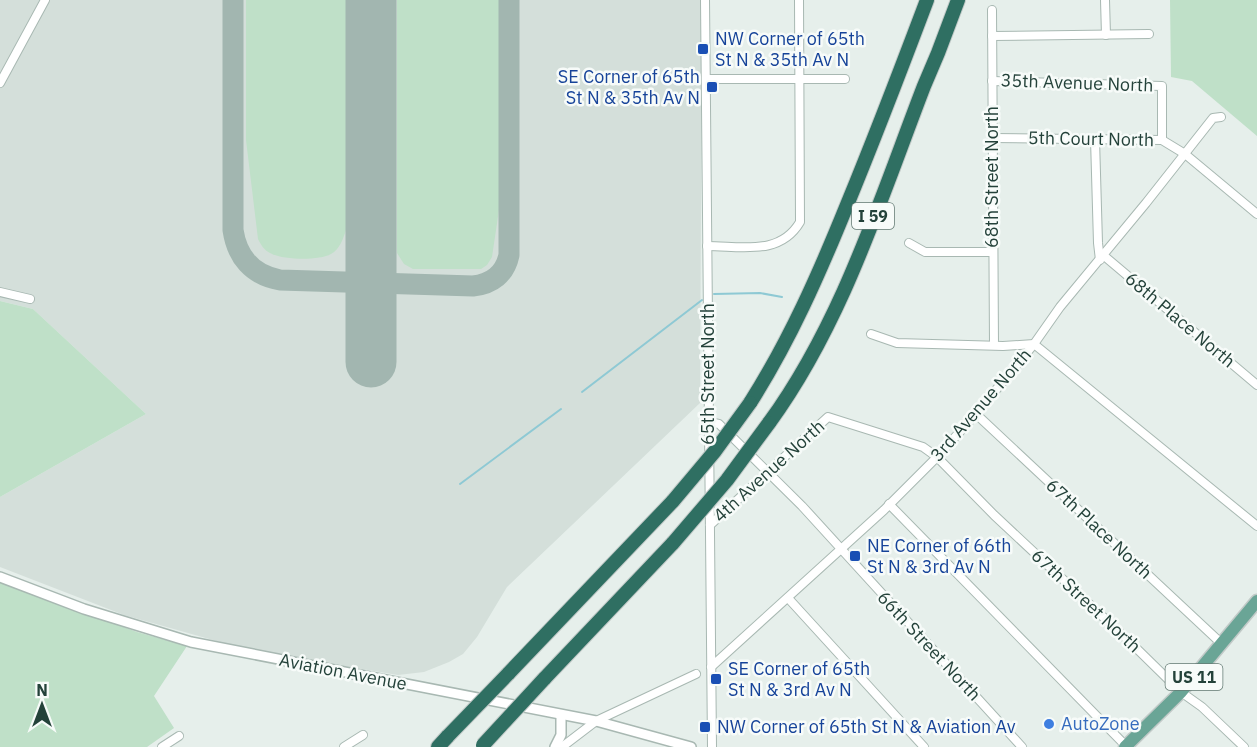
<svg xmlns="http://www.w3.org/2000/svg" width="1257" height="747" viewBox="0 0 1257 747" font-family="'IBM Plex Sans',sans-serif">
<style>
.built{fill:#d4dfda}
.green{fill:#bfe0c8}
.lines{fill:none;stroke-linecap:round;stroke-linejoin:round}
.stream{stroke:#8ec9d4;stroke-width:2}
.taxiway{stroke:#a2b6b0;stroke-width:21}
.runway{stroke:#a2b6b0;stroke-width:51}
.minor-casing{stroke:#a8b8b2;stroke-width:10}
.tertiary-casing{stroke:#a8b8b2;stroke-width:12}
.primary-casing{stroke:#c2cac8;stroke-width:15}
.motorway-casing{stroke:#c2cac8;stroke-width:16}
.minor{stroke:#fff;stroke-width:8}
.tertiary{stroke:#fff;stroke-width:9}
.primary{stroke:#6aa596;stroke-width:12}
.motorway{stroke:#2f6f62;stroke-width:14}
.motorway-bridge-casing{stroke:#c2cac8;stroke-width:16;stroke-linecap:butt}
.motorway-bridge{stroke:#2f6f62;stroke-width:14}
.transit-dot{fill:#1a4fb4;stroke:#f7fbf9;stroke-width:2}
.shop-dot{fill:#3f7fe0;stroke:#f7fbf9;stroke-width:2}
.labels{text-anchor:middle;stroke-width:5;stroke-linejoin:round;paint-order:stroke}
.shield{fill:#f7fbf9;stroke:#637a73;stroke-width:1.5}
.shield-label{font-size:16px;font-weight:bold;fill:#24423a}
.transit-label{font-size:18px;fill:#164399;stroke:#f7fbf9;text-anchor:start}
.street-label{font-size:18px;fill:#24423a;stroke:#f7fbf9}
.shop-label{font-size:18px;fill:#366cbe;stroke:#f7fbf9;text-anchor:start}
</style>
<rect width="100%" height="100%" fill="#e6efeb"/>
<!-- built -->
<polygon class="built" points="0,0 702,0 700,403 507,587 477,637 463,654 449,662 424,672 398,675 252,651 124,615 0,567 0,497 146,414 33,309 0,301"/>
<!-- green -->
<g class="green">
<path d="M246,0H346V230C343,239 340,249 331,254C319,261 282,260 270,253C264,250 261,245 258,239L246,140Z"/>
<polygon points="397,0 501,0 500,203 492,257 487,265 481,269 413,269 404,264 397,253"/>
<polygon points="1170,0 1257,0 1257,136 1192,81 1171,77"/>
<polygon points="0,301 33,309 146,414 0,497"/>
<polygon points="0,581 137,632 187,646 154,696 174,728 147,747 0,747"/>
</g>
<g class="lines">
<!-- stream -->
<g class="stream">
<polyline points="714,294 760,293 782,297"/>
<polyline points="582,392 702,300"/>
<polyline points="460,484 561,409"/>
</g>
<!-- taxiway -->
<path class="taxiway" d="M233,0V230C237,257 252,275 280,280L473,286C492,284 505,274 509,255V0"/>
<!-- runway -->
<polyline class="runway" points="371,362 371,0"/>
<!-- minor casing -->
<g class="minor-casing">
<g id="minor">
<polyline points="705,0 712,747"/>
<polyline points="1105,0 1106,35"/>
<polyline points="992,10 994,345"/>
<polyline points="992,36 1149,34"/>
<polyline points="706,79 845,79"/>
<polyline points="992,81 1162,86 1162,140"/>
<polyline points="0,83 45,0"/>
<polyline points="992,138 1162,140 1185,154 1257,214"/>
<polyline points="1095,139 1098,243 1100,260"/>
<polyline points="909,243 925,252 993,252"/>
<path d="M707,246C742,246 780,256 800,222L799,0"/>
<polyline points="1103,255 1257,385"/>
<polyline points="0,292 30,299"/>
<polyline points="871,334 897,343 1003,346 1034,344 1257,526"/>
<polyline points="976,414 1222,644"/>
<polyline points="709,422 719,424 802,506 1022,747"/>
<polyline points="889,504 1126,746"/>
<polyline points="710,525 828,417 923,447 937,457 994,515 1131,643 1181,692 1202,707 1244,747"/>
<polyline points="788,598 924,747"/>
<polyline points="711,667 884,510 937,457 976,414 1034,344 1060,307 1146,203 1213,118 1221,117"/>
<polyline points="162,747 179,736"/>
<polyline points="344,747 363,735"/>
<polyline points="562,747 596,721 696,674"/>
</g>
</g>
<!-- tertiary casing -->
<g class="tertiary-casing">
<g id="tertiary">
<polyline points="0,577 84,609 191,642 596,721 691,747"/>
<polyline points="555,747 561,735 561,715"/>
</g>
</g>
<!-- primary casing -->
<g class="primary-casing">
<polyline id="primary" points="1125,747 1181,692 1257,601"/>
</g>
<!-- motorway casing -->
<g class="motorway-casing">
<g id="motorway">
<path d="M750,403C790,340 819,274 847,205C875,137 901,69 927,0"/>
<path d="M769,423C842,323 880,200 924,86L938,53L958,0"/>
<polyline points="508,674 673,501"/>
<polyline points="544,679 673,543"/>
<polyline points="438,747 448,736"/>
</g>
</g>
<!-- minor -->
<use href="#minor" class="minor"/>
<!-- tertiary -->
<use href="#tertiary" class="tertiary"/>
<!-- primary -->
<use href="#primary" class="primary"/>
<!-- motorway -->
<use href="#motorway" class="motorway"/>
<!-- motorway-bridge casing -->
<g class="motorway-bridge-casing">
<g id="motorway-bridge">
<polyline points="673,501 715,451 750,403"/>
<polyline points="673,543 727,480 769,423"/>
<polyline points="448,736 508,674"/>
<polyline points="483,745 544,679"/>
</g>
</g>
<!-- motorway-bridge -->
<use href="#motorway-bridge" class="motorway-bridge"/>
</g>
<!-- markers -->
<g class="transit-dot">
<rect x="697" y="43" width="12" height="12" rx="3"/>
<rect x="706" y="81" width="12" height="12" rx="3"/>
<rect x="849" y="550" width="12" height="12" rx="3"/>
<rect x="710" y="673" width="12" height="12" rx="3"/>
<rect x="699" y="721" width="12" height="12" rx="3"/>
</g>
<circle class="shop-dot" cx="1049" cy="724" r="6"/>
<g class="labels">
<!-- shield labels -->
<g class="shield">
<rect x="852" y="203" width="42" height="26" rx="4.5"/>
<rect x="1165.5" y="664" width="57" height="26" rx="4.5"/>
</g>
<g class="shield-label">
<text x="873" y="222">I 59</text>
<text x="1194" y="683">US 11</text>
</g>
<!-- transit labels -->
<g class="transit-label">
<text x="715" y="45">NW Corner of 65th<tspan x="715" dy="21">St N &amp; 35th Av N</tspan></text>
<text x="700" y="83" text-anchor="end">SE Corner of 65th<tspan x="700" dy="21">St N &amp; 35th Av N</tspan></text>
<text x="867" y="552">NE Corner of 66th<tspan x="867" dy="21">St N &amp; 3rd Av N</tspan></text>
<text x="728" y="675">SE Corner of 65th<tspan x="728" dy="21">St N &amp; 3rd Av N</tspan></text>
<text x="717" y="733">NW Corner of 65th St N &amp; Aviation Av</text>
</g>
<!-- street labels -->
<g class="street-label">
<text transform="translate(1077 83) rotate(2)" y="6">35th Avenue North</text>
<text transform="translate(1091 139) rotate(1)" y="6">5th Court North</text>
<text transform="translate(992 177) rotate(-90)" y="6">68th Street North</text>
<text transform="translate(1180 320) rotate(40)" y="6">68th Place North</text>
<text transform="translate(708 374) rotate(-90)" y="6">65th Street North</text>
<text transform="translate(981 405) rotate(-49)" y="6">3rd Avenue North</text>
<text transform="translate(769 471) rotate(-42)" y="6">4th Avenue North</text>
<text transform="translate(1099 529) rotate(43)" y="6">67th Place North</text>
<text transform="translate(1086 601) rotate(43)" y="6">67th Street North</text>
<text transform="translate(929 646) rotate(47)" y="6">66th Street North</text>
<text transform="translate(343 672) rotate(11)" y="6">Aviation Avenue</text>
</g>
<!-- shop labels -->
<g class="shop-label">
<text x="1061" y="730">AutoZone</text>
</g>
</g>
<!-- north arrow -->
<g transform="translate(42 705)" stroke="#f7fbf9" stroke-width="4.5" paint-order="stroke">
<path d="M0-4.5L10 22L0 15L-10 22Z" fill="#24423a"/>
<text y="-9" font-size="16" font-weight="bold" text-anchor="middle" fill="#24423a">N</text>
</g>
</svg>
